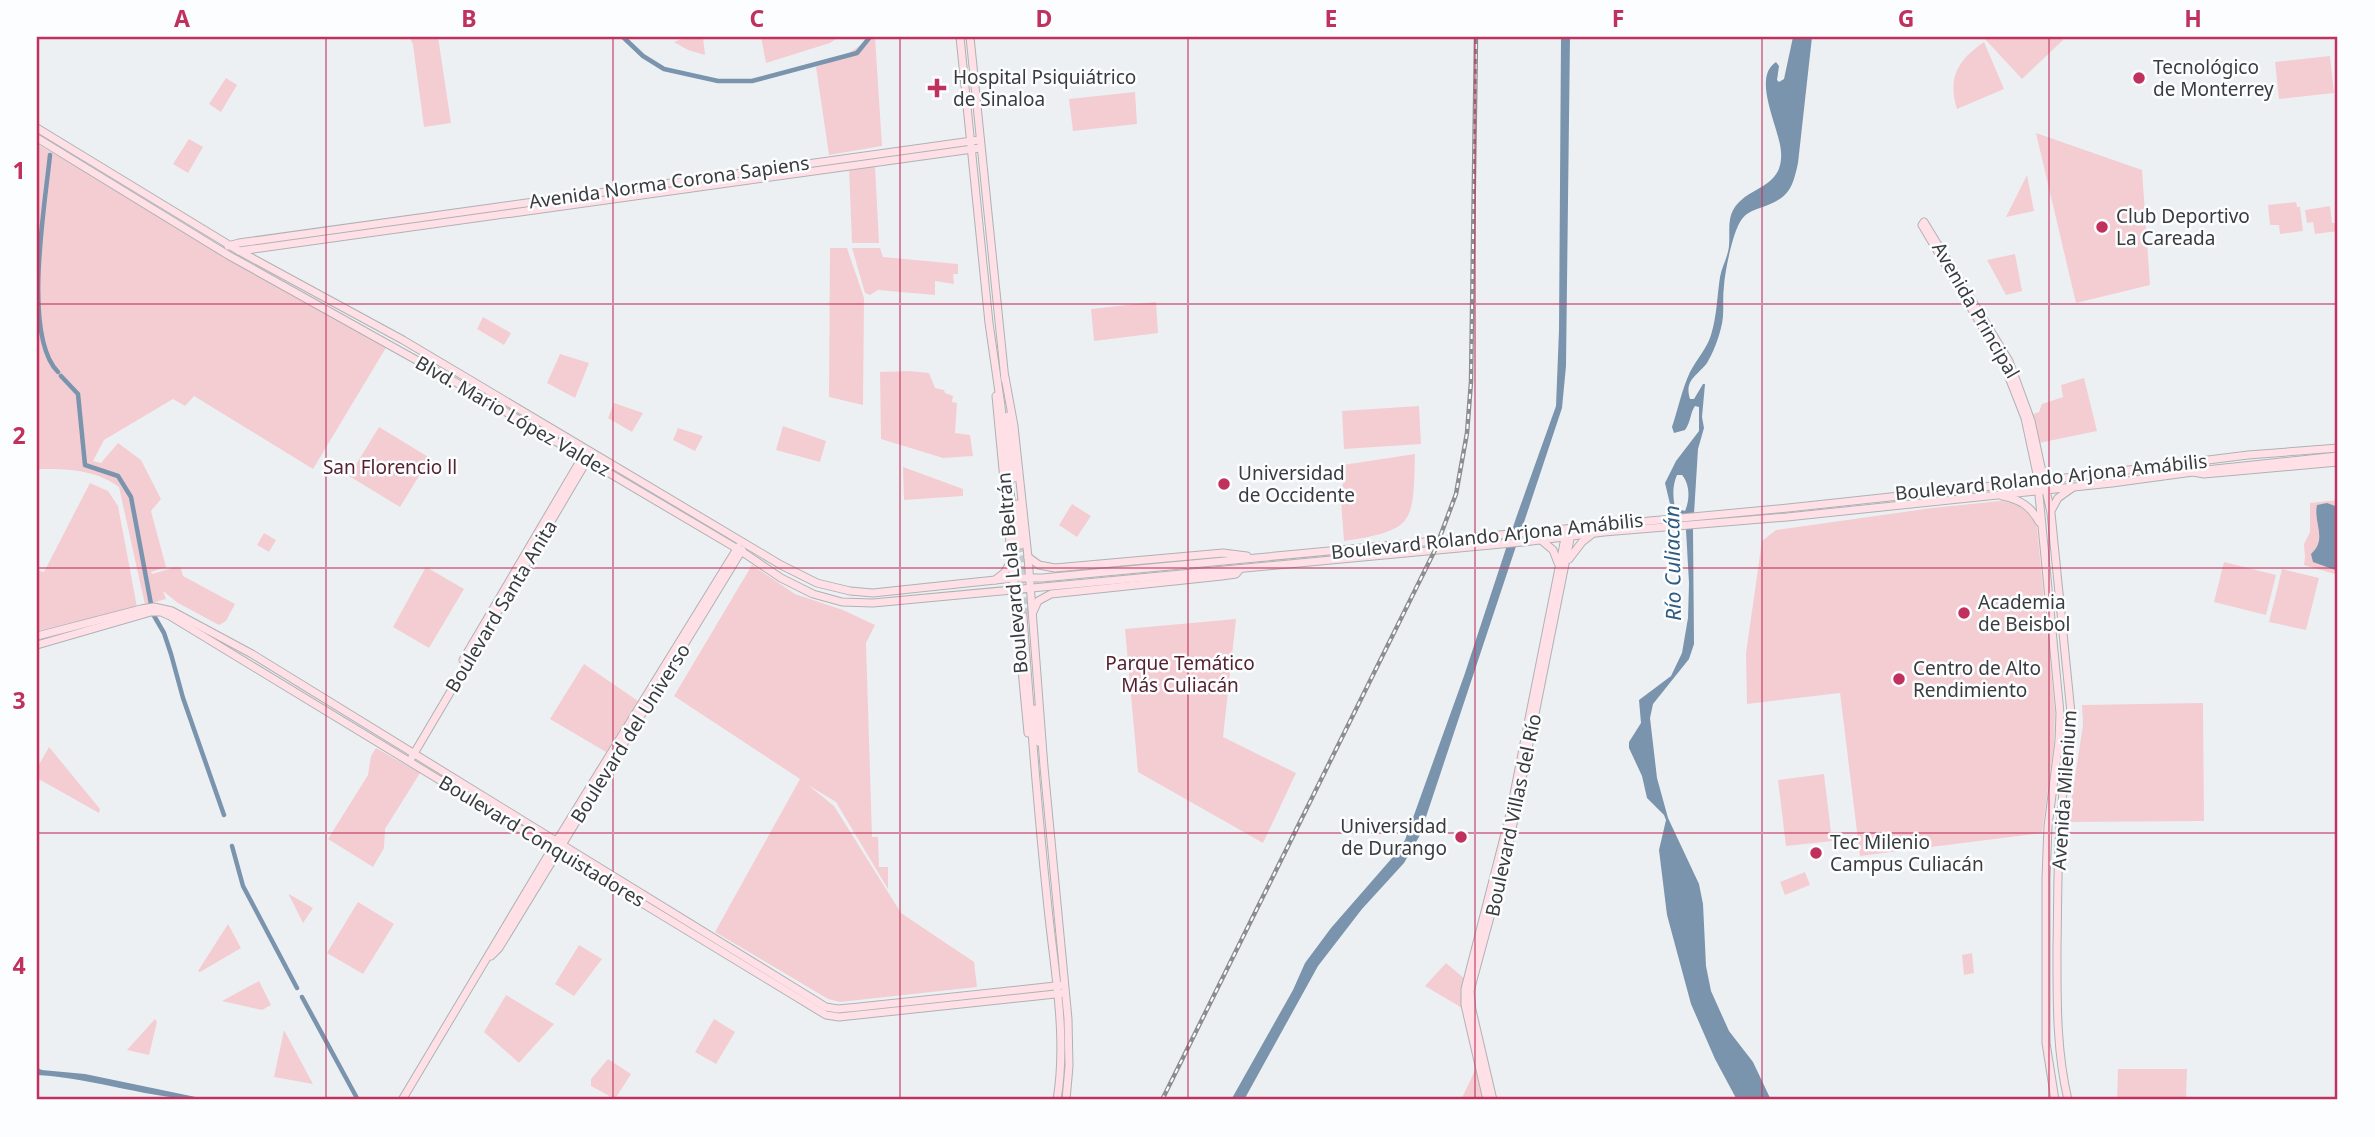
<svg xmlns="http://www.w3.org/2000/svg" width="2375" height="1137" viewBox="0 0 2375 1137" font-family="'Noto Sans',sans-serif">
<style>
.green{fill:#f4cdd3}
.water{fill:#7a94ad;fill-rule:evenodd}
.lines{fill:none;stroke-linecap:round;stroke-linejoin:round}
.canal{stroke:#7a94ad;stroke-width:4.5}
.secondary-tunnel{stroke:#c9ccce;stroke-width:7;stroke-dasharray:7 3.5;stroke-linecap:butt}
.secondary-casing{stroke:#afb2b4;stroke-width:9}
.secondary{stroke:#fee0e6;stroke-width:7}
.rail-casing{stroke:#8c8d8f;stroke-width:4.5}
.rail{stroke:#fbfdff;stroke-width:2;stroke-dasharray:5;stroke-linecap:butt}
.grid{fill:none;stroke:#c0315d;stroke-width:2;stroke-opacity:0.55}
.poi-dot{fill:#c0315d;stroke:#fbfdff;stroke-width:2.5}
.labels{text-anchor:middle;stroke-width:5;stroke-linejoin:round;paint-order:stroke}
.poi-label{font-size:19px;fill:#3a3b3c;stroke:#fbfdff;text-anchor:start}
.street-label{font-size:19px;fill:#3a3b3c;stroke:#fbfdff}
.park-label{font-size:19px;fill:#55222e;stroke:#fbfdff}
.water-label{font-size:21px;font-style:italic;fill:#305b7f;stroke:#fbfdff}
.neatline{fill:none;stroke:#c0315d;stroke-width:2.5}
.grid-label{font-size:23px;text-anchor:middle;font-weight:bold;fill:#c0315d}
</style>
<rect width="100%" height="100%" fill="#edf0f2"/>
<!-- green -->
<g class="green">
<polygon points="410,37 438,37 451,123 424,127 413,45"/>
<polygon points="687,37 703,37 705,55 688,50 674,42"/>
<polygon points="761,37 839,37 830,43 766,63"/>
<polygon points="872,37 875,37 882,146 829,155 816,67 845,56"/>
<polygon points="1983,37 2060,37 2063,40 2022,79"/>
<path d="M1984,42L2004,89L1957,109C1947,77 1958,60 1984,42Z"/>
<polygon points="2330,56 2334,93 2279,99 2275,62"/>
<polygon points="226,78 237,85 221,112 209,104"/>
<polygon points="1135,92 1137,124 1073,131 1069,99"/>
<polygon points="2036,133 2142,170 2150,285 2076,303"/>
<polygon points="189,139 203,147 188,173 173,164"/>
<path d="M37,144L387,346L313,469L194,396L185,406L173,399L104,440L93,461L101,463L118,443L141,460L161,499L151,511L166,567L151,572L152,574L176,567L181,569L183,576L235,604L226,621L219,625L178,603L163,591L166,599L145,605L119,487C94,469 67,469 37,469Z"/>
<polygon points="875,165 879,243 852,243 849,168"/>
<polygon points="2027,175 2034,211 2006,217"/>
<polygon points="2296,202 2297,207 2300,207 2303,231 2280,234 2279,225 2270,225 2268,205"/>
<polygon points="2330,206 2332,223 2337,223 2338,231 2315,234 2313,222 2307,223 2305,210"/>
<polygon points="830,248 847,248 864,298 863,405 829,397"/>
<polygon points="852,248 880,248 883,257 958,264 958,274 953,274 954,284 935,281 935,295 878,290 870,295 865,293"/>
<polygon points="2015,254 2022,291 2006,295 1987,260"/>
<polygon points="1156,302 1158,333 1094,341 1091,309"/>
<polygon points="483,317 511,333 504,345 477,329"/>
<polygon points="560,354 589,363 575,398 547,383"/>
<polygon points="909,371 929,373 935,388 944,390 945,393 953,396 952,402 957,403 955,433 970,435 973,456 943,458 881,439 880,372"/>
<polygon points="2084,378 2097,431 2039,443 2033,414 2039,412 2042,404 2063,397 2061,385"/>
<polygon points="614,403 643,413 632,432 608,418"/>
<polygon points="1419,406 1421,444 1344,449 1342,411"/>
<polygon points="783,426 826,441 820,462 776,450"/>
<polygon points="379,427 430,458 400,507 349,476"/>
<polygon points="678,428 703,436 695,451 673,440"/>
<path d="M1415,454C1413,523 1416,530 1344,541L1340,486L1343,485V465Z"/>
<polygon points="903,467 963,489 963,496 904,500"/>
<polygon points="90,483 108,491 118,506 137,607 37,631 37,570 44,572"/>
<polygon points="2338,500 2338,575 2304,565 2305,557 2304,544 2310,532 2310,503"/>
<path d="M2000,501C2019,503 2028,510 2037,527L2055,712L2054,743L2042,833L1860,856L1840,693L1747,704L1746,653L1762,541L1776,530L1932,508Z"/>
<polygon points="1072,504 1091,516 1077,537 1059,525"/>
<polygon points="264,533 276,540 269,552 257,545"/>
<polygon points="2224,562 2276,575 2266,615 2214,602"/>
<polygon points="752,565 795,594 843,610 875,625 866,643 872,837 878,837 879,867 888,867 888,889 836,802 808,785 834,806 901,913 974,962 977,987 840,1002 828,999 715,932 800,779 674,696"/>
<polygon points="426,567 464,589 429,648 393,627"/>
<polygon points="2282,569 2319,578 2306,630 2269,622"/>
<polygon points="1236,619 1223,737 1296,773 1263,843 1138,772 1125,629"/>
<polygon points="584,664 638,701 606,752 550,719"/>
<polygon points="2203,703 2204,821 2068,822 2083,725 2082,705"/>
<polygon points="49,747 100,809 99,813 37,778 37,768"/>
<polygon points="376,748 420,773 385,829 384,848 373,867 328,839 368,775 371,756"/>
<polygon points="1824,774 1832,841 1786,846 1778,780"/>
<polygon points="1805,872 1810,885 1785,895 1780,882"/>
<polygon points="289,894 313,908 303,923 289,895"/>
<polygon points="358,902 394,924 363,974 327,953"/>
<polygon points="228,924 241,948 200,972 198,971"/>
<polygon points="579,945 602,959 574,996 555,984"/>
<polygon points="1972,953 1974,973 1964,975 1962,955"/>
<polygon points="1446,963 1465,979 1461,991 1462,1008 1425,986"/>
<polygon points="259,981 271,1005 262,1010 222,1001"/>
<polygon points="506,995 554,1024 519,1063 484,1032"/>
<polygon points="155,1019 157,1022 149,1055 127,1050"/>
<polygon points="714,1019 735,1032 716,1064 695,1052"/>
<polygon points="284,1030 313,1084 274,1077"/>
<polygon points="608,1059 631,1074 615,1099 591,1086 591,1079"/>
<polygon points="1477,1066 1484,1100 1461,1100"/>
<polygon points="2118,1069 2187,1069 2186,1100 2117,1100"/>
</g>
<!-- water -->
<g class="water">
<polygon points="1561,37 1570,37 1566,366 1562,408 1420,835 1404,863 1362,909 1318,966 1244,1100 1231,1100 1293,990 1305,963 1331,928 1399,850 1405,840 1464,676 1516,518 1556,406 1559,330"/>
<path d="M1793,37H1812L1798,163C1792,191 1788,198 1760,208C1754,210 1746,213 1742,219C1733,230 1725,271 1724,286C1722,300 1725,314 1721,328C1718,340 1713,353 1707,363C1697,376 1684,380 1690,399H1694L1703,384H1705L1702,417L1704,428L1698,449L1693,530L1694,644L1689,659L1653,704L1650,718L1657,778L1668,818L1699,884L1703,904L1706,966L1711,991L1729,1031L1753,1062L1771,1100H1737L1715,1059L1691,1004L1667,915L1659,850L1666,820L1664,815L1647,798L1642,776L1629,748V742L1641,723L1639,700L1671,676L1682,653L1688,618L1689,583L1686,530L1682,519L1670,504L1665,483L1676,461L1699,431V407L1695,406C1690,413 1691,422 1685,430L1674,433L1672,427C1678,409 1682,389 1690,372C1697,359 1707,348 1711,335C1717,316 1717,296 1720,277C1722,266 1728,257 1729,246C1730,236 1728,225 1731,215C1741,185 1784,192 1781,152C1780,129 1751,78 1776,62L1779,66L1777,80L1779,82L1784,79ZM1677,475H1682C1690,484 1690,500 1685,511L1675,508C1673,498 1672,486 1677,475Z"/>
<path d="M2327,503L2338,507V571L2313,562L2311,554C2328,539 2313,523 2317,505Z"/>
<path d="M37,1068L42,1070L85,1074L210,1100C151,1100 96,1078 37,1075Z"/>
</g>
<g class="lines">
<!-- canal -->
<g class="canal">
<polyline points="623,37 643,56 664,69 718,81 752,81 857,53 870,37"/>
<path d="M50,155C45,205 22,336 58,372"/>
<polyline points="61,376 78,394 85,465 118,476 131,497 151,604"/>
<polyline points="153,614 164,633 171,654 183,698 224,815"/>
<polyline points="232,846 243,886 297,988"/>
<polyline points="302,997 358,1100"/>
</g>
<!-- secondary-tunnel -->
<g class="secondary-tunnel">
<polyline points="1021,545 1028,616"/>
<polyline points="1016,546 1021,594"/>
</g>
<!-- secondary casing -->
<g class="secondary-casing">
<g id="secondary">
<polyline points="960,37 989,323 1001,406 1016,546"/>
<polyline points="970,37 1005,380"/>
<polyline points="37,128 239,251 403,340 781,565 817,583 850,591 873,593 1014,578 1042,578 1788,508 2057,479 2248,455 2338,448"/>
<polyline points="37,138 228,255 445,376 741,551 781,578 813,594 842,602 873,603 1523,542 1604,532 1787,517 2112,483 2193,472 2204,474 2338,462"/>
<polyline points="228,246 239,243 979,140"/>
<polyline points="239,251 980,148"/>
<polyline points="1005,377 1014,426 1028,557 1044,767 1068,1019 1069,1066 1066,1100"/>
<polyline points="996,396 1028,733"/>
<polyline points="1008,416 1014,478"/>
<polyline points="2196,471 2338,456"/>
<path d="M2002,496C2019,499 2031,506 2039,522"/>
<polyline points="1017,504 1021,545"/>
<polyline points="2052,509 2058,498 2072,488"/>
<polyline points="1541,540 1553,550 1558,563"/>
<polyline points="1028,557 1039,565 1055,568 1223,553 1247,556"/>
<polyline points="1569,559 1582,542 1591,535"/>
<polyline points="995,580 1004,573 1012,560"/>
<polyline points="1033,612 1038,601 1051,594 1222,576 1236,574 1240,569"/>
<path d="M1023,616C1030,710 1037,804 1047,898C1053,964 1068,1034 1057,1100"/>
<polyline points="37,636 141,609 154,607 172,611 252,654 826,1007 838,1009 859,1007 1064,985"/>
<polyline points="37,645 151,612 161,612 170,616 826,1015 839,1017 1065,993"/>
<polyline points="463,660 583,456"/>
<polyline points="1035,709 1039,742"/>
<polyline points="412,757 589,457"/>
<polyline points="491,956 499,948 742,550"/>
<polyline points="402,1100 553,847 738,547"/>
<polyline points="1487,1100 1465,1005 1465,989 1510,814 1566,533"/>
<polyline points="1493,1100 1472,1010 1470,991 1507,854 1571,534"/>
<path d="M2055,1100L2046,1043V879L2048,826L2059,741L2060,713L2037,474L2025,418L2003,362L1922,225L1924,222L2009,361L2031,421L2051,513L2071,713C2072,747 2063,780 2061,813C2057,858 2058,902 2057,947C2057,998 2056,1049 2068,1100"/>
</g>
</g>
<!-- secondary -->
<use href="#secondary" class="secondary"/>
<!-- rail casing -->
<g class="rail-casing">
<polyline id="rail" points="1162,1100 1435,550 1456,494 1467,433 1471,382 1476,37"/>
</g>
<!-- rail -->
<use href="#rail" class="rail"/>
</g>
<!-- grid -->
<path class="grid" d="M326,37V1100M613,37V1100M900,37V1100M1188,37V1100M1475,37V1100M1762,37V1100M2049,37V1100M37,304H2338M37,568H2338M37,833H2338"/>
<!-- markers -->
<g class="poi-dot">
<circle cx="2139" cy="78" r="7"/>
<path d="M933.5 77.5h7v7h7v7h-7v7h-7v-7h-7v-7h7z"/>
<circle cx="2102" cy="227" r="7"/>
<circle cx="1224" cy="484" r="7"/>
<circle cx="1964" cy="613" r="7"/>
<circle cx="1899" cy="679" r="7"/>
<circle cx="1461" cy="837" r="7"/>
<circle cx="1816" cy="853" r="7"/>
</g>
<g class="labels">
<!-- poi labels -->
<g class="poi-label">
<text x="2153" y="74">Tecnológico<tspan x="2153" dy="22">de Monterrey</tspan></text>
<text x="953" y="84">Hospital Psiquiátrico<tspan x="953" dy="22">de Sinaloa</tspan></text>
<text x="2116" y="223">Club Deportivo<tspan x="2116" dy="22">La Careada</tspan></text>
<text x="1238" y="480">Universidad<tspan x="1238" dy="22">de Occidente</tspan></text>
<text x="1978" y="609">Academia<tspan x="1978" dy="22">de Beisbol</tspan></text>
<text x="1913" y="675">Centro de Alto<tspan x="1913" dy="22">Rendimiento</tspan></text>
<text x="1447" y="833" text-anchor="end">Universidad<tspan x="1447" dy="22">de Durango</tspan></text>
<text x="1830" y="849">Tec Milenio<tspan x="1830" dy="22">Campus Culiacán</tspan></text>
</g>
<!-- street labels -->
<g class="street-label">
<text transform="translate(669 182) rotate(-8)" y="7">Avenida Norma Corona Sapiens</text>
<text transform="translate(1976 310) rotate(60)" y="7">Avenida Principal</text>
<text transform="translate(513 416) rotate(30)" y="7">Blvd. Mario López Valdez</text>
<text transform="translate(2051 477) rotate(-6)" y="7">Boulevard Rolando Arjona Amábilis</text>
<text transform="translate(1487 536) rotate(-6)" y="7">Boulevard Rolando Arjona Amábilis</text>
<text transform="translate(1012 573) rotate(-95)" y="7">Boulevard Lola Beltrán</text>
<text transform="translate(501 606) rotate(-59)" y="7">Boulevard Santa Anita</text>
<text transform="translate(630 733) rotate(-58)" y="7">Boulevard del Universo</text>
<text transform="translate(2064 790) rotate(-86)" y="7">Avenida Milenium</text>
<text transform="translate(1513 815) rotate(-78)" y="7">Boulevard Villas del Río</text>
<text transform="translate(542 841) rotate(31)" y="7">Boulevard Conquistadores</text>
</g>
<!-- park labels -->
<g class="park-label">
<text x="390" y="474">San Florencio ll</text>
<text x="1180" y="670">Parque Temático<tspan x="1180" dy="22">Más Culiacán</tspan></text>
</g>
<!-- water labels -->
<g class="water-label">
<text transform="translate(1673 563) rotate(-91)" y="7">Río Culiacán</text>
</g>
</g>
<!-- border -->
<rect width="2375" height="1137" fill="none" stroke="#fbfdff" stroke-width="77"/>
<rect x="38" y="38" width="2298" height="1060" class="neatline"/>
<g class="grid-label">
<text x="182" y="27">A</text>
<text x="469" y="27">B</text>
<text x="757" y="27">C</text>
<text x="1044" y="27">D</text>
<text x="1331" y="27">E</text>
<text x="1618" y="27">F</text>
<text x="1906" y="27">G</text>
<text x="2193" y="27">H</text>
<text x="19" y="179">1</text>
<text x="19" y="444">2</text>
<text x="19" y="709">3</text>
<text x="19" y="974">4</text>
</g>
</svg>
